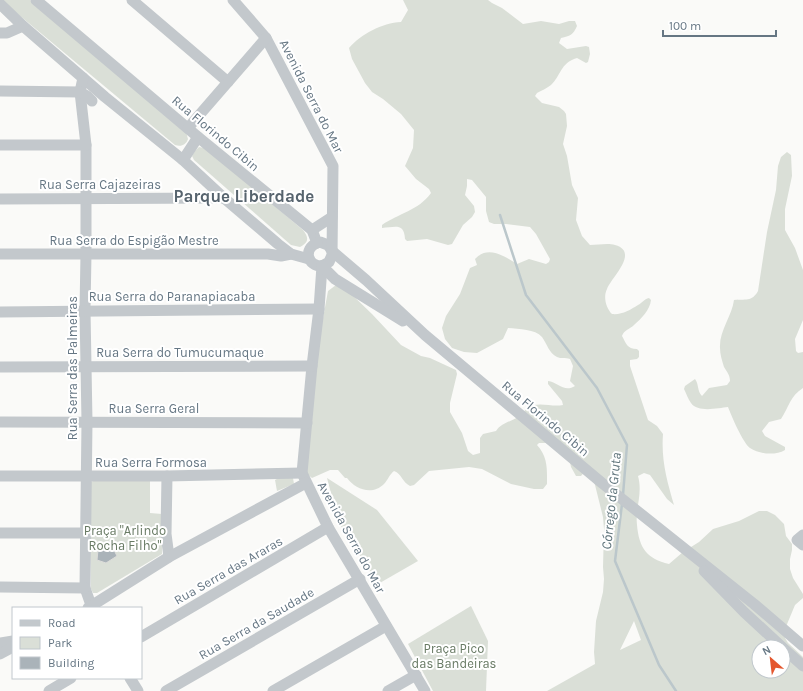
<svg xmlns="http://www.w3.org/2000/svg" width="803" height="691" viewBox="0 0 803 691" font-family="Karla,sans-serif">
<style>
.green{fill:#dadfd7;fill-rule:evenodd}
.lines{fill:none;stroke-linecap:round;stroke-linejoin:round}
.stream{stroke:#bbc7cb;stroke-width:2.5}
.building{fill:#aab3b9;stroke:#dcdcda}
.minor{stroke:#c3c8cc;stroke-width:11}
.labels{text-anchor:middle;stroke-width:4;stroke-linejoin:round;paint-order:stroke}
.street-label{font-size:13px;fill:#657683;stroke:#fff}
.park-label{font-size:13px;fill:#687a64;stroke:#fff}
.water-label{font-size:14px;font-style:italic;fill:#60757c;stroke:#fff}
.district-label{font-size:17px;font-weight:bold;fill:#57646e;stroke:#fff}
</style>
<rect width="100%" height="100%" fill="#fafaf8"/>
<!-- green -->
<g class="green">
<path d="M1,0H30L186,132L188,139C186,145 181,147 175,145Z"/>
<path d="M403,0H488L492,3L502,8L523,24L541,21L559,24L569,21H575L577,26C573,35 570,36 561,38L559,43L567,49L586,46L589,47L590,54L588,62L586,63L577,58C560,63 561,76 551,85C547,88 541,91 537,93L535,96L542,103L559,107L564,111L566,114L567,126L563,144L567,156L572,185L578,198L576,220L582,236L590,245C598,245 608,243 615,245C640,252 611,278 607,289C603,297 606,308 612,314C622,315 630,310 638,305C642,303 644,299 649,298L651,300C650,310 641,319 634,325C630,329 624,330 622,336C626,343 627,349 637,349L639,351V357L637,359L630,360V366L648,420L657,426L663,434C661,460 667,481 674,505L667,499L650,475L644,473L638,476C643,494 635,508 637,525C639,548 647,559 669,564L683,552L699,542L713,529L739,521L759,511H767L775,515L784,524L786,536L792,544V550L790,559V569L793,578L803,594V598L795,605L785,629V638L788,643L803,657V691H547L595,664L594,652L596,621L603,592L604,579L603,567L604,529L603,517L594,481L586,470L581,476H576L571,467L569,457L546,443H539L537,445C548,457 547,469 547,484L543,489H534L511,484L482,469L469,467L429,471L414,485L410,486C402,482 402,474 394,471C389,475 388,480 384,484C372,496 355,489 347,478H345L338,470H330L312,478L306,473L318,345L328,291L336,285L344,287L372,314L401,345L421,356L430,358L456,370L457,374L450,403V412L462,433L468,451L473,455L480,453V438L483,434L496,431C502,422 511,422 520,416C526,411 526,406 534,405C544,403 553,407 563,405L562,401L548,384V381C558,382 564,393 575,386L570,381L573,366L570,359C565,357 561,359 557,357C549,353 547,344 542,337C535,329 519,329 508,328L503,339L477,353L464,352L452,348L445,339L442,328L446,316L460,294L470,268L477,265L475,259C488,245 504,256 517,264L529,259L546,264L549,262L550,259L536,234L530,227L506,224H494L489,222L486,211V197L472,180L467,179V186L465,195L474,206L475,212L472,217L463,225L452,244L448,245L427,239L407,241L405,239C404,223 396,227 382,228V225C399,213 418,211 431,193L429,189L416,179L405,166L413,148L414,130L401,114L383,99L372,92L365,83L352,59L349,48C361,34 382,23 401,22L408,10ZM634,621L641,640L620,650ZM759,647H783V671H759Z"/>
<path d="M199,147L204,148L208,150L303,230C309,238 309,242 300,247L291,245L194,160L192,156L195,151Z"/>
<path d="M787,152L791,155L792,176L785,209V230L795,248L803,270V320L795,339L796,351L798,353L803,352V388C790,396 789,407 781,419L769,422L762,431L765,436L785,447V450C775,456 759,454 750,448C743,443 731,415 728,407C718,408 698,413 691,403C688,399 686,393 684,389L685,386L695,379C699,384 697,391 702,396L709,388L727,385L730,381C730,375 727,372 724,367C722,361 720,354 720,348C719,331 732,316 734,300C745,299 752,302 758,291L767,232L776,190L778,166L781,157Z"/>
<polygon points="281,477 293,478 294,484 277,491 275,480"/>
<polygon points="327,478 377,510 418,561 378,584 339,523"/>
<polygon points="150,480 150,513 162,514 162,554 97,593 93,593 91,589 91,482 93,481"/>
<polygon points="471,606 488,641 486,691 433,691 408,644"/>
</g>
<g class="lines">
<!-- stream -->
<g class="stream">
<polyline points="500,215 526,295 597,388 627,445 623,495"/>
<polyline points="622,504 615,561 659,665 676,691"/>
</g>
</g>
<!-- building -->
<polygon class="building" points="98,550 114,550 117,556 106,563 97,560"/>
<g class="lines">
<!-- minor -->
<g class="minor">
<polyline points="36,0 198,137 312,230 317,243 320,242 328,245 332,251 366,280 425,335 602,483 754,604 803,646"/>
<polyline points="132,0 228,82"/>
<polyline points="233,0 266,38 333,166 332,255 329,262 322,266"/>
<polyline points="0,4 23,26 105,97 183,160 224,198 278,244 291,254 309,259"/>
<polyline points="0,33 7,33 23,26"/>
<polyline points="83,78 80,92 86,145 86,254 85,310 87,422 85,588 92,608"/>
<polyline points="0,91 80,92 87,96 92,101"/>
<polyline points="188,128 266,38"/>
<polyline points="0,145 86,145"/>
<polyline points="183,160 198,137"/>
<polyline points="0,199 224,198"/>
<polyline points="312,230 332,217"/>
<path d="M317,243C303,249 307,266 322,266"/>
<polyline points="0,254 268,254 281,256 291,254"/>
<polyline points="322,266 319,309 312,366 302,473 328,527 425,691"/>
<polyline points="322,266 335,279 403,321"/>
<polyline points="0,312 319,309"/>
<polyline points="0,367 312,366"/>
<polyline points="0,422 307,423"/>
<polyline points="0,476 167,476 302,473"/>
<polyline points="167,476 166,534 169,557"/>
<polyline points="0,533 85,533"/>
<polyline points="803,535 797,540 803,545"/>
<polyline points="704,571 744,612 782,647"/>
<polyline points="0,587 85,588"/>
<polyline points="88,608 169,557 306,483"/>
<polyline points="141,637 328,527"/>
<polyline points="0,643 13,641"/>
<polyline points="783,648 803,666"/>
<polyline points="0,654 13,647"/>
<polyline points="130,678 138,691"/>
<polyline points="49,691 71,678"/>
<polyline points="166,691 360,579"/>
<polyline points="273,691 386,626"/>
<polyline points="388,691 416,675"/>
</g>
</g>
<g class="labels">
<!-- street labels -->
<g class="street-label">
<text transform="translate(312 96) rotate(63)" y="5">Avenida Serra do Mar</text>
<text transform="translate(216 133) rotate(40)" y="5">Rua Florindo Cibin</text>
<text x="100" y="189">Rua Serra Cajazeiras</text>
<text x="134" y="245">Rua Serra do Espigão Mestre</text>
<text x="172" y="301">Rua Serra do Paranapiacaba</text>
<text x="180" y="357">Rua Serra do Tumucumaque</text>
<text transform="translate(72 368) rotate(-90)" y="5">Rua Serra das Palmeiras</text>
<text x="154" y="413">Rua Serra Geral</text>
<text transform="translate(546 418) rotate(40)" y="5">Rua Florindo Cibin</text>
<text x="151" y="467">Rua Serra Formosa</text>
<text transform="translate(352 537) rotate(61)" y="5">Avenida Serra do Mar</text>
<text transform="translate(228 570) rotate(-30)" y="5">Rua Serra das Araras</text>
<text transform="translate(256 623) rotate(-30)" y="5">Rua Serra da Saudade</text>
</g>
<!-- park labels -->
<g class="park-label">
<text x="125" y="535">Praça "Arlindo<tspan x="125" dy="15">Rocha Filho"</tspan></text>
<text x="454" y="653">Praça Pico<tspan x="454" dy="15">das Bandeiras</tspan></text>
</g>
<!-- water labels -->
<g class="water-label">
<text transform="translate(611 501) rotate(-84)" y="5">Córrego da Gruta</text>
</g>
<!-- district labels -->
<g class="district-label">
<text x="244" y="202">Parque Liberdade</text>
</g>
</g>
<!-- legend -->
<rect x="12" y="607" width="130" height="72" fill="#ffffff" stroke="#c1c8cd"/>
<rect x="20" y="620" width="20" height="6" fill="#c3c8cc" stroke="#c1c8cd"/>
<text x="48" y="627" font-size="12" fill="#657683">Road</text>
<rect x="20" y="637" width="20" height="12" fill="#dadfd7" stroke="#c1c8cd"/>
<text x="48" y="647" font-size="12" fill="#657683">Park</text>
<rect x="20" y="657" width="20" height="12" fill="#aab3b9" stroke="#c1c8cd"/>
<text x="48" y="667" font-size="12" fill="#657683">Building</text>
<!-- north arrow -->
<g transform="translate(771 659) rotate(332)"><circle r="19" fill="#ffffff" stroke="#c1c8cd"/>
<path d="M0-3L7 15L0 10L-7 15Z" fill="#e4572e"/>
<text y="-6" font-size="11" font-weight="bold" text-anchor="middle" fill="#657683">N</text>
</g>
<!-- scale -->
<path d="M663 30v6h113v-6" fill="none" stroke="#657683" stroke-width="2"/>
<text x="669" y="30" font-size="12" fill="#657683" stroke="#ffffff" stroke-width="3" paint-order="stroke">100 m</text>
</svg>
